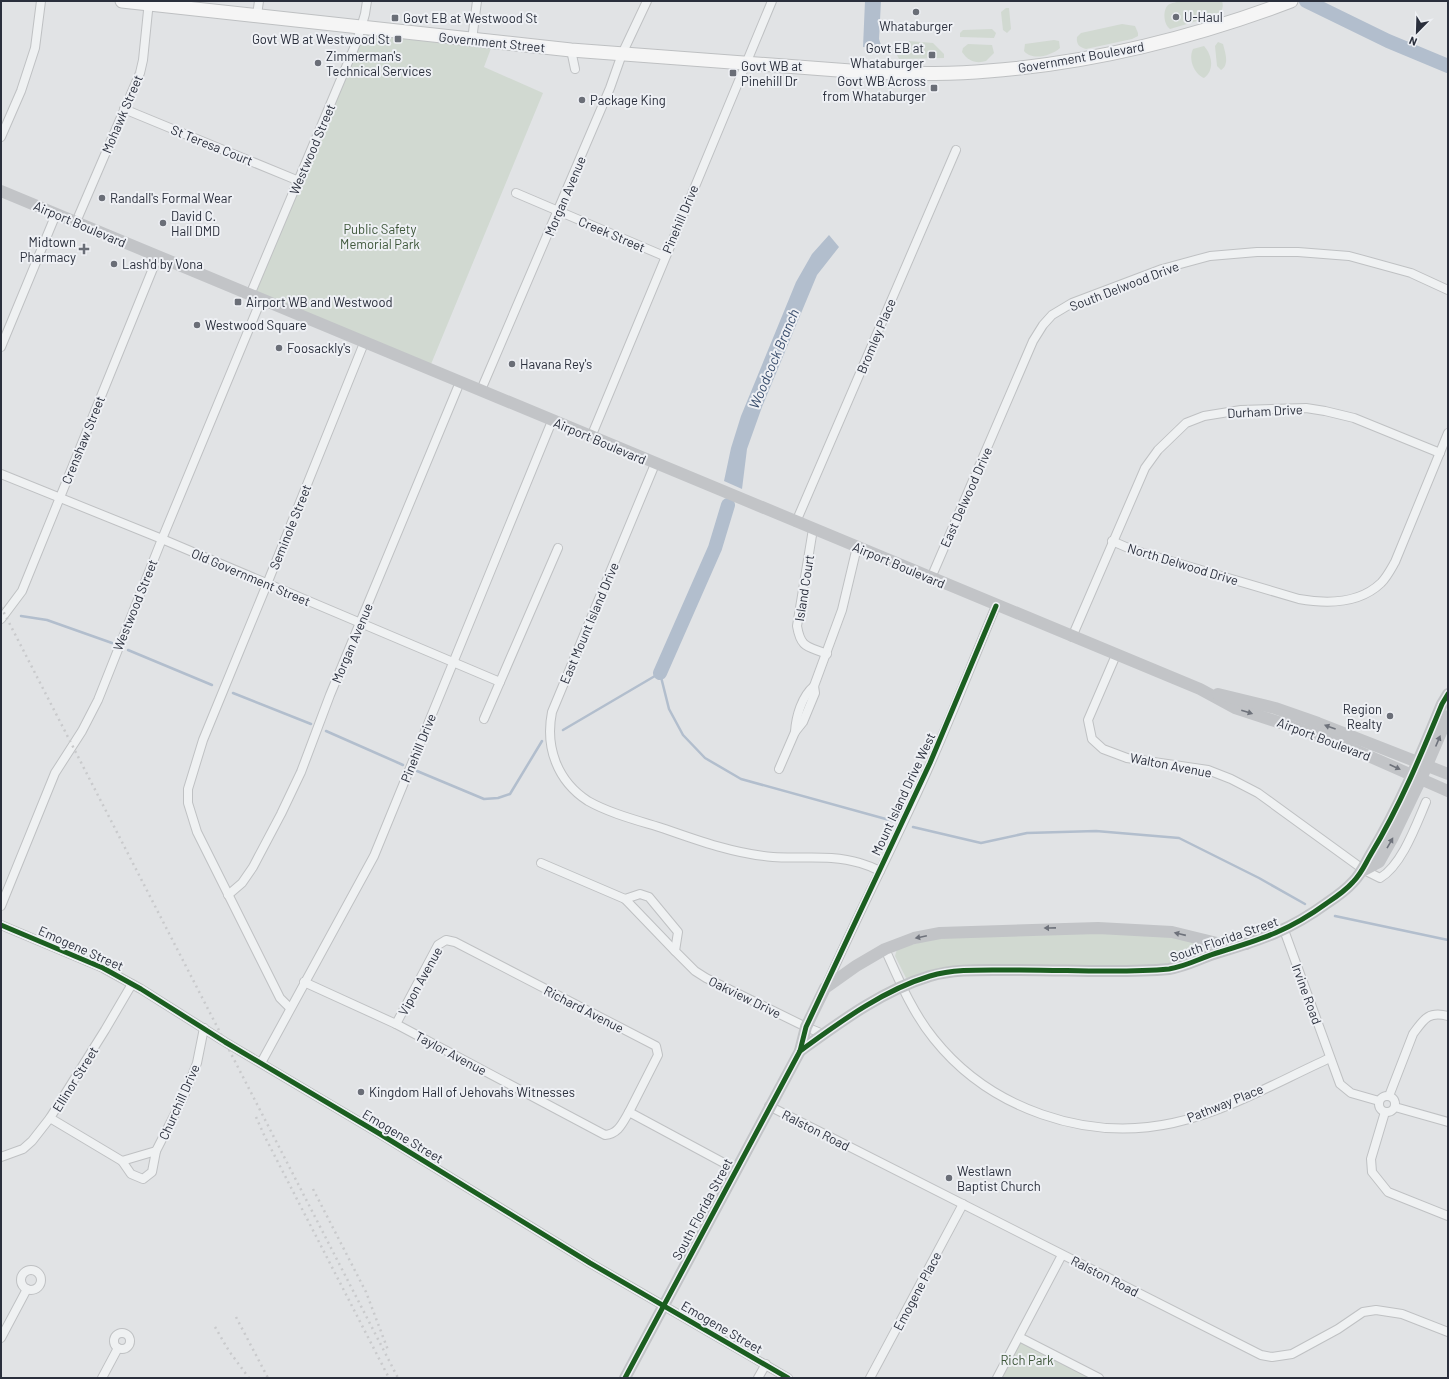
<svg xmlns="http://www.w3.org/2000/svg" width="1449" height="1379" viewBox="0 0 1449 1379" font-family="Barlow,sans-serif">
<style>
.green{fill:#d1d9d1}
.water{fill:#b2becd}
.lines{fill:none;stroke-linecap:round;stroke-linejoin:round}
.stream{stroke:#b2becd;stroke-width:2.5}
.river{stroke:#b2becd;stroke-width:14}
.street-casing{stroke:#bfc1c3;stroke-width:10}
.primary-casing{stroke:#bec0c2;stroke-width:15}
.street{stroke:#eff1f2;stroke-width:8}
.secondary{stroke:#c2c4c7;stroke-width:12}
.primary{stroke:#f5f5f5;stroke-width:13}
.rail{stroke:#c9cacc;stroke-width:2.5;stroke-dasharray:2 4;stroke-linecap:butt}
.cycleway-casing{stroke:#eef0f4;stroke-width:8}
.cycleway{stroke:#1b5e20;stroke-width:5}
.oneway{fill:#6e727b}
.poi-dot{fill:#6a6e77;stroke:#eef0f4;stroke-width:1.5}
.labels{text-anchor:middle;stroke-width:4;stroke-linejoin:round;paint-order:stroke}
.poi-label{font-size:13px;fill:#2a2f3c;stroke:#eef0f4;text-anchor:start}
.street-label{font-size:13px;fill:#2a2f3c;stroke:#eef0f4}
.park-label{font-size:13px;fill:#3d5639;stroke:#eef0f4}
.water-label{font-size:14px;font-style:italic;fill:#384c6b;stroke:#eef0f4}
</style>
<rect width="100%" height="100%" fill="#e1e3e5"/>
<!-- green -->
<g class="green">
<path d="M1181,1H1222C1224,7 1222,12 1217,15L1170,29C1164,25 1162,11 1168,5C1171,3 1177,2 1181,1Z"/>
<polygon points="1006,8 1009,8 1011,29 1007,33 1003,30 1001,12"/>
<path d="M1122,24L1135,26L1138,33V36L1132,39L1086,49C1079,47 1076,44 1077,37L1081,33Z"/>
<polygon points="362,27 493,43 484,67 543,93 429,369 250,295"/>
<polygon points="992,29 996,33 994,38 960,37 960,33 963,30"/>
<path d="M1054,40L1059,41L1060,48C1051,56 1032,61 1024,51L1025,44Z"/>
<polygon points="909,41 933,43 944,54 944,58 899,59 897,55 903,44"/>
<path d="M1218,42L1223,44C1225,52 1230,65 1221,70L1217,66L1215,46Z"/>
<path d="M968,44L992,45L994,53L986,61C976,64 968,61 962,52L963,48Z"/>
<path d="M1204,46C1213,56 1214,71 1204,78C1194,74 1188,59 1193,49Z"/>
<polygon points="1155,933 1207,945 1207,952 1176,964 906,978 895,956 897,949 932,939 964,934"/>
<polygon points="1019,1337 1099,1378 997,1378"/>
</g>
<!-- water -->
<g class="water">
<polygon points="865,1 881,1 879,39 882,48 863,47"/>
<polygon points="829,235 839,247 817,275 762,407 747,449 742,489 724,481 731,448 741,416 796,282 812,254"/>
</g>
<g class="lines">
<!-- stream -->
<g class="stream">
<polyline points="21,616 47,620 112,643"/>
<polyline points="128,650 212,685"/>
<polyline points="233,693 311,724"/>
<polyline points="563,730 660,673 669,709 683,735 705,758 741,779 893,821"/>
<polyline points="326,731 403,765"/>
<polyline points="417,771 484,799 498,798 510,794 542,741"/>
<polyline points="913,827 981,843 1027,833 1096,831 1179,838 1259,878 1305,904"/>
<polyline points="1335,916 1448,940"/>
</g>
<!-- river -->
<g class="river">
<polyline points="1306,1 1388,41 1448,66"/>
<polyline points="660,673 715,548 728,505"/>
</g>
<!-- street casing -->
<g class="street-casing">
<g id="street">
<polyline points="257,15 259,1"/>
<polyline points="472,40 477,1"/>
<polyline points="571,50 575,69"/>
<polyline points="124,109 299,181"/>
<polyline points="1,137 21,91 35,48 41,1"/>
<polyline points="516,193 664,256"/>
<polyline points="76,222 140,73 143,60 149,1"/>
<polyline points="250,295 357,41 365,14 367,1"/>
<polyline points="1,347 56,214"/>
<polyline points="481,390 610,88 622,54 647,1"/>
<polyline points="591,437 772,1"/>
<path d="M655,464L552,712C545,747 557,781 588,801C611,814 640,821 665,829C699,841 736,854 773,857C802,859 832,854 860,863C867,865 874,868 880,871"/>
<polyline points="1,474 162,539 500,682"/>
<polyline points="796,522 956,150"/>
<path d="M813,529L797,626C801,649 808,646 827,654"/>
<path d="M1112,541L1133,550L1299,599C1327,604 1359,604 1381,583C1387,577 1391,569 1395,562L1448,433"/>
<polyline points="931,578 1033,341 1043,325 1052,315 1072,303 1162,269 1210,256 1257,252 1298,252 1349,256 1411,273 1448,290"/>
<polyline points="1,619 22,591 158,256"/>
<polyline points="1072,637 1145,468 1158,450 1186,423 1204,416 1241,410 1306,408 1325,411 1354,418 1440,453"/>
<path d="M1116,655L1088,720L1092,739L1103,749L1127,758L1208,770L1231,779L1258,793L1364,870L1380,878C1402,865 1416,825 1426,802"/>
<polyline points="484,719 558,548"/>
<path d="M795,732C796,716 802,696 814,686"/>
<polyline points="779,769 795,732 803,722 815,693 814,686 842,610 857,547"/>
<polyline points="541,863 625,899 640,894 649,897 678,932 675,951 695,971 706,978 806,1027 823,1034"/>
<polyline points="228,895 242,883 253,867 281,814 301,772 330,695 460,382"/>
<polyline points="625,899 675,951"/>
<polyline points="1,906 55,773 82,731 98,700 162,539 261,300"/>
<polyline points="1,925 103,968 141,989 225,1042 380,1134 590,1263 788,1378"/>
<polyline points="1284,930 1340,1084 1351,1093 1379,1101"/>
<path d="M885,949C899,980 912,1012 934,1039C990,1109 1086,1142 1173,1123C1228,1111 1279,1081 1330,1058"/>
<path d="M304,982L396,1024L605,1135C618,1134 622,1124 629,1112L735,1169"/>
<path d="M826,986C859,911 898,838 931,762C954,710 974,658 996,606"/>
<polyline points="290,1008 280,998 197,832 188,803 188,789 203,740 267,584 364,343"/>
<polyline points="396,1024 438,945 446,940 455,942 656,1046 658,1055 629,1112"/>
<polyline points="261,1063 374,856 552,421"/>
<circle cx="1387" cy="1104" r="8"/>
<path d="M1389,1096L1413,1034C1424,1019 1428,1011 1448,1016"/>
<polyline points="769,1106 1261,1355 1272,1357 1292,1354 1338,1329 1363,1312 1376,1310 1402,1314 1448,1332"/>
<polyline points="1395,1107 1448,1122"/>
<polyline points="1385,1112 1371,1159 1372,1172 1388,1192 1448,1216"/>
<polyline points="50,1118 122,1161 156,1151 184,1096 197,1063 204,1028"/>
<polyline points="1,1157 23,1149 32,1141 50,1118 105,1030 132,984"/>
<polyline points="122,1161 131,1174 143,1179 152,1172 156,1151"/>
<circle cx="31" cy="1280" r="10"/>
<circle cx="122" cy="1341" r="8"/>
<polyline points="1019,1337 1099,1378"/>
<polyline points="1,1338 27,1289"/>
<polyline points="102,1378 118,1348"/>
<polyline points="758,1378 766,1364"/>
<polyline points="870,1378 963,1204"/>
<polyline points="997,1378 1062,1255"/>
</g>
</g>
<!-- primary casing -->
<g class="primary-casing">
<path id="primary" d="M122,1L571,50L864,72C905,73 947,75 988,71C1092,63 1193,38 1291,1"/>
</g>
<!-- street -->
<use href="#street" class="street"/>
<!-- secondary -->
<g class="secondary">
<polyline points="1,191 1200,689 1235,708 1330,739 1448,791"/>
<polyline points="1218,694 1275,708 1318,723 1448,774"/>
<polyline points="1364,870 1379,862 1393,837 1421,779 1448,716"/>
<path d="M800,1051C840,1022 883,990 930,976C954,969 981,970 1006,970C1060,969 1115,974 1169,969C1188,966 1202,957 1220,952C1263,939 1290,930 1327,903C1336,897 1346,890 1353,882C1362,873 1365,864 1371,854C1400,806 1421,755 1442,704L1448,694"/>
<polyline points="625,1378 800,1051 806,1027 825,988 856,966 885,949 914,938 940,933 1098,928 1172,932 1217,943 1246,944"/>
</g>
<!-- primary -->
<use href="#primary" class="primary"/>
<!-- rail -->
<g class="rail">
<polyline points="1,607 398,1378"/>
<polyline points="256,1117 265,1137 389,1378"/>
<polyline points="313,1189 366,1292 388,1350"/>
<polyline points="236,1317 268,1378"/>
<polyline points="215,1327 229,1351 249,1378"/>
</g>
<!-- cycleway casing -->
<g class="cycleway-casing">
<g id="cycleway">
<polyline points="1,925 103,968 141,989 225,1042 380,1134 590,1263 788,1378"/>
<path d="M800,1051C840,1022 883,990 930,976C954,969 981,970 1006,970C1060,969 1115,974 1169,969C1188,966 1202,957 1220,952C1263,939 1290,930 1327,903C1336,897 1346,890 1353,882C1362,873 1365,864 1371,854C1400,806 1421,755 1442,704L1448,694"/>
<polyline points="625,1378 800,1051 806,1027 930,763 996,606"/>
</g>
</g>
<!-- cycleway -->
<use href="#cycleway" class="cycleway"/>
</g>
<!-- one-way arrows -->
<defs><path id="oneway-solid" d="M-6-.8H1V-3.2L6.5 0L1 3.2V.8H-6Z"/></defs>
<g class="oneway">
<use href="#oneway-solid" transform="translate(1247 712) rotate(17)"/>
<use href="#oneway-solid" transform="translate(1330 727) rotate(-160)"/>
<use href="#oneway-solid" transform="translate(1438 741) rotate(-67)"/>
<use href="#oneway-solid" transform="translate(1395 767) rotate(25)"/>
<use href="#oneway-solid" transform="translate(1390 843) rotate(-60)"/>
<use href="#oneway-solid" transform="translate(1050 928) rotate(179)"/>
<use href="#oneway-solid" transform="translate(1180 934) rotate(-167)"/>
<use href="#oneway-solid" transform="translate(921 937) rotate(168)"/>
</g>
<!-- markers -->
<g class="poi-dot">
<circle cx="916" cy="12" r="4"/>
<circle cx="1176" cy="17" r="4"/>
<rect x="391" y="14" width="8" height="8" rx="2"/>
<rect x="394" y="35" width="8" height="8" rx="2"/>
<rect x="928" y="51" width="8" height="8" rx="2"/>
<circle cx="318" cy="63" r="4"/>
<rect x="729" y="69" width="8" height="8" rx="2"/>
<rect x="930" y="84" width="8" height="8" rx="2"/>
<circle cx="582" cy="100" r="4"/>
<circle cx="102" cy="198" r="4"/>
<circle cx="163" cy="223" r="4"/>
<path d="M82 243h4v4h4v4h-4v4h-4v-4h-4v-4h4z"/>
<circle cx="114" cy="264" r="4"/>
<rect x="234" y="298" width="8" height="8" rx="2"/>
<circle cx="197" cy="325" r="4"/>
<circle cx="279" cy="348" r="4"/>
<circle cx="512" cy="364" r="4"/>
<circle cx="1390" cy="716" r="4"/>
<circle cx="361" cy="1092" r="4"/>
<circle cx="949" cy="1178" r="4"/>
</g>
<g class="labels">
<!-- poi labels -->
<g class="poi-label">
<text x="1184" y="22">U-Haul</text>
<text x="403" y="23">Govt EB at Westwood St</text>
<text x="916" y="31" text-anchor="middle">Whataburger</text>
<text x="390" y="44" text-anchor="end">Govt WB at Westwood St</text>
<text x="924" y="53" text-anchor="end">Govt EB at<tspan x="924" dy="15">Whataburger</tspan></text>
<text x="326" y="61">Zimmerman's<tspan x="326" dy="15">Technical Services</tspan></text>
<text x="741" y="71">Govt WB at<tspan x="741" dy="15">Pinehill Dr</tspan></text>
<text x="926" y="86" text-anchor="end">Govt WB Across<tspan x="926" dy="15">from Whataburger</tspan></text>
<text x="590" y="105">Package King</text>
<text x="110" y="203">Randall's Formal Wear</text>
<text x="171" y="221">David C.<tspan x="171" dy="15">Hall DMD</tspan></text>
<text x="76" y="247" text-anchor="end">Midtown<tspan x="76" dy="15">Pharmacy</tspan></text>
<text x="122" y="269">Lash'd by Vona</text>
<text x="246" y="307">Airport WB and Westwood</text>
<text x="205" y="330">Westwood Square</text>
<text x="287" y="353">Foosackly's</text>
<text x="520" y="369">Havana Rey's</text>
<text x="1382" y="714" text-anchor="end">Region<tspan x="1382" dy="15">Realty</tspan></text>
<text x="369" y="1097">Kingdom Hall of Jehovahs Witnesses</text>
<text x="957" y="1176">Westlawn<tspan x="957" dy="15">Baptist Church</tspan></text>
</g>
<!-- street labels -->
<g class="street-label">
<text transform="translate(492 42) rotate(6)" y="5">Government Street</text>
<text transform="translate(1081 57) rotate(-10)" y="5">Government Boulevard</text>
<text transform="translate(122 114) rotate(-67)" y="5">Mohawk Street</text>
<text transform="translate(212 145) rotate(22)" y="5">St Teresa Court</text>
<text transform="translate(312 149) rotate(-67)" y="5">Westwood Street</text>
<text transform="translate(565 196) rotate(-67)" y="5">Morgan Avenue</text>
<text transform="translate(680 219) rotate(-67)" y="5">Pinehill Drive</text>
<text transform="translate(80 224) rotate(23)" y="5">Airport Boulevard</text>
<text transform="translate(612 234) rotate(23)" y="5">Creek Street</text>
<text transform="translate(1124 286) rotate(-21)" y="5">South Delwood Drive</text>
<text transform="translate(876 336) rotate(-67)" y="5">Bromley Place</text>
<text transform="translate(1265 411) rotate(-3)" y="5">Durham Drive</text>
<text transform="translate(83 440) rotate(-68)" y="5">Crenshaw Street</text>
<text transform="translate(600 441) rotate(23)" y="5">Airport Boulevard</text>
<text transform="translate(966 497) rotate(-66)" y="5">East Delwood Drive</text>
<text transform="translate(290 527) rotate(-68)" y="5">Seminole Street</text>
<text transform="translate(1183 564) rotate(17)" y="5">North Delwood Drive</text>
<text transform="translate(899 565) rotate(23)" y="5">Airport Boulevard</text>
<text transform="translate(251 577) rotate(23)" y="5">Old Government Street</text>
<text transform="translate(804 588) rotate(-81)" y="5">Island Court</text>
<text transform="translate(135 605) rotate(-68)" y="5">Westwood Street</text>
<text transform="translate(589 623) rotate(-67)" y="5">East Mount Island Drive</text>
<text transform="translate(352 643) rotate(-67)" y="5">Morgan Avenue</text>
<text transform="translate(1324 739) rotate(21)" y="5">Airport Boulevard</text>
<text transform="translate(418 748) rotate(-68)" y="5">Pinehill Drive</text>
<text transform="translate(1171 765) rotate(11)" y="5">Walton Avenue</text>
<text transform="translate(903 794) rotate(-65)" y="5">Mount Island Drive West</text>
<text transform="translate(1224 939) rotate(-19)" y="5">South Florida Street</text>
<text transform="translate(81 948) rotate(24)" y="5">Emogene Street</text>
<text transform="translate(420 981) rotate(-61)" y="5">Vipon Avenue</text>
<text transform="translate(1307 994) rotate(70)" y="5">Irvine Road</text>
<text transform="translate(745 997) rotate(26)" y="5">Oakview Drive</text>
<text transform="translate(584 1009) rotate(27)" y="5">Richard Avenue</text>
<text transform="translate(451 1053) rotate(28)" y="5">Taylor Avenue</text>
<text transform="translate(75 1079) rotate(-58)" y="5">Ellinor Street</text>
<text transform="translate(179 1102) rotate(-66)" y="5">Churchill Drive</text>
<text transform="translate(1225 1103) rotate(-22)" y="5">Pathway Place</text>
<text transform="translate(816 1130) rotate(27)" y="5">Ralston Road</text>
<text transform="translate(403 1136) rotate(31)" y="5">Emogene Street</text>
<text transform="translate(702 1209) rotate(-62)" y="5">South Florida Street</text>
<text transform="translate(1105 1276) rotate(27)" y="5">Ralston Road</text>
<text transform="translate(917 1291) rotate(-62)" y="5">Emogene Place</text>
<text transform="translate(722 1327) rotate(30)" y="5">Emogene Street</text>
</g>
<!-- park labels -->
<g class="park-label">
<text x="380" y="234">Public Safety<tspan x="380" dy="15">Memorial Park</tspan></text>
<text x="1027" y="1365">Rich Park</text>
</g>
<!-- water labels -->
<g class="water-label">
<text transform="translate(774 359) rotate(-67)" y="5">Woodcock Branch</text>
</g>
</g>
<!-- border -->
<rect width="1449" height="1379" fill="none" stroke="#2a2f3c" stroke-width="4"/>
<!-- north arrow -->
<g transform="translate(1417 32) rotate(203)" stroke="#eef0f4" stroke-width="3" paint-order="stroke">
<path d="M0-3L7 15L0 10L-7 15Z" fill="#2a2f3c"/>
<text y="-6" font-size="11" font-weight="bold" text-anchor="middle" fill="#2a2f3c">N</text>
</g>
</svg>
